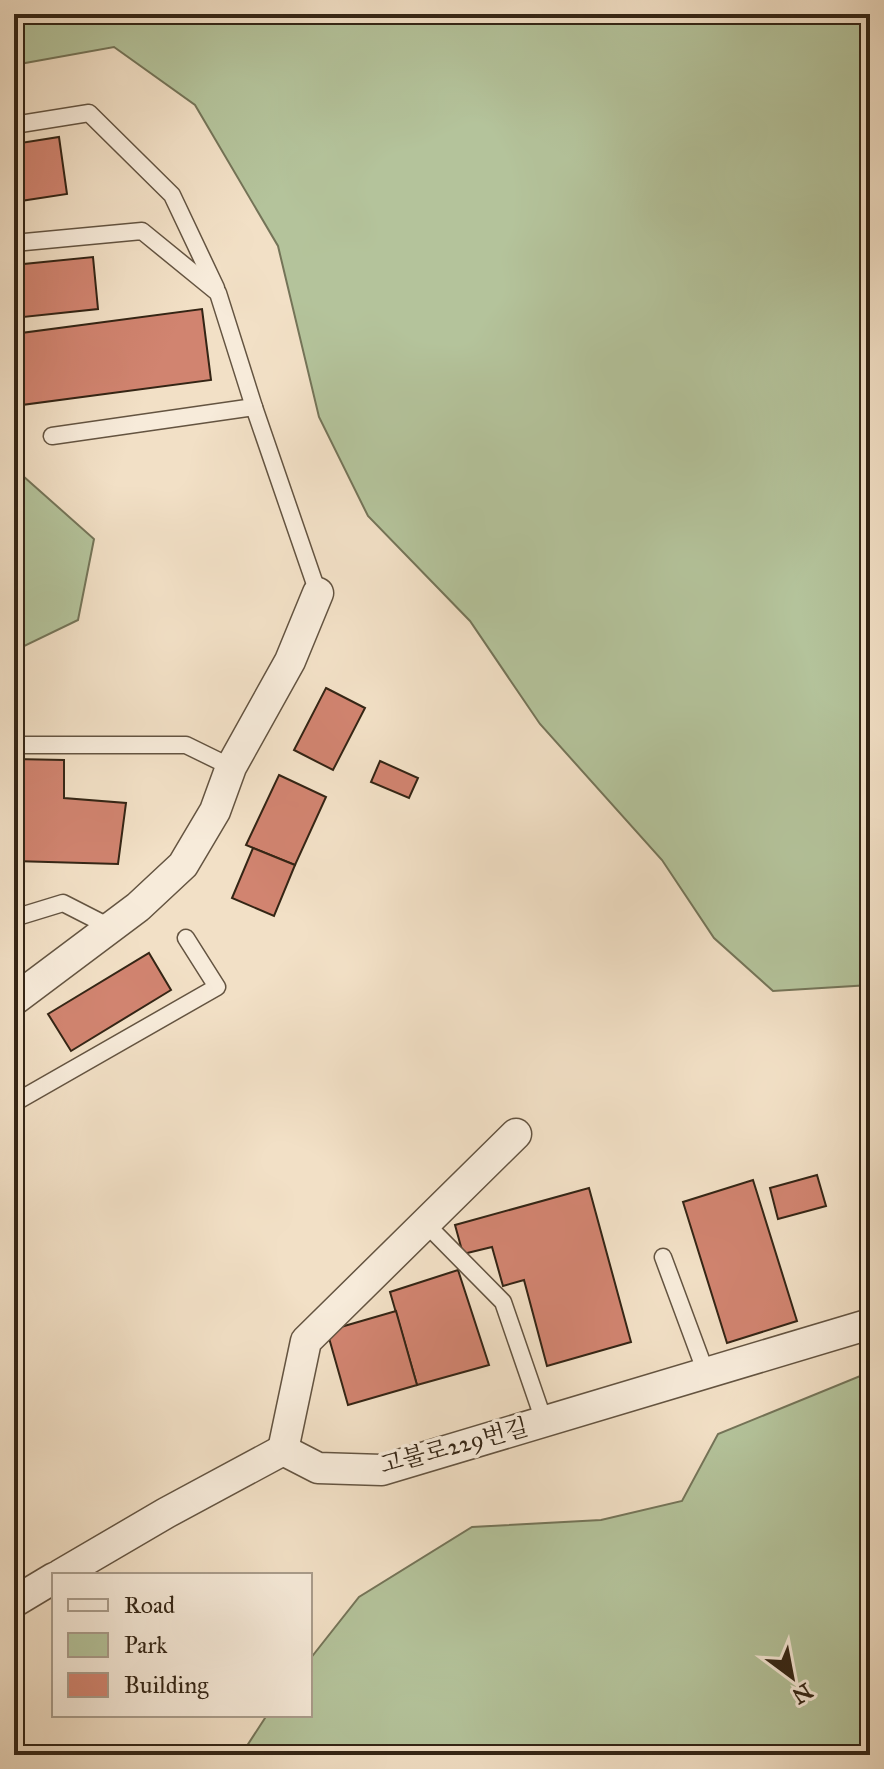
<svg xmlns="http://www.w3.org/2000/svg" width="884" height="1769" viewBox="0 0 884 1769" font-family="'IM FELL Great Primer','Noto Serif KR',serif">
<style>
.green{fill:#b4c39b;stroke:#747458;stroke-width:2}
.building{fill:#d18470;stroke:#342515;stroke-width:2}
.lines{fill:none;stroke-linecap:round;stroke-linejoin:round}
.lane-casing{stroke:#645441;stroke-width:19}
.street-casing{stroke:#645441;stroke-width:33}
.lane{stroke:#f7ebda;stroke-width:16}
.street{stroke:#f7ebda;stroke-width:30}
.labels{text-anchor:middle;stroke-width:7;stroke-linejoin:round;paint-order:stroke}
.street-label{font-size:24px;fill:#342515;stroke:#f7ebda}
</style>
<rect width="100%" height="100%" fill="#f2e0c6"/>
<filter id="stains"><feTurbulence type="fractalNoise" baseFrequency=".0025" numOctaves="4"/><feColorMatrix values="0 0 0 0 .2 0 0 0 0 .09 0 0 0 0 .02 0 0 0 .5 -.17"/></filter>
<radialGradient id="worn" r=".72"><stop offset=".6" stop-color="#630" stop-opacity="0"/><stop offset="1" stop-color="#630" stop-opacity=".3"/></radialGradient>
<!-- green -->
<g class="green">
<polygon points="14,14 870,14 870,985 773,991 714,938 662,860 540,724 470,621 368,516 319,417 278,246 195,105 114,47 14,65"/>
<polygon points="14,468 94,539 78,620 14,651"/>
<polygon points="870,1372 870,1755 241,1755 267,1715 310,1715 310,1659 359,1597 472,1527 601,1520 682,1501 718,1434"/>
</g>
<!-- building -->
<g class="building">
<polygon points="59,137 67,194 14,202 14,144"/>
<polygon points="93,257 98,309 14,318 14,265"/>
<polygon points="202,309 211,380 14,406 14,334"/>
<polygon points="326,688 365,708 333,770 294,750"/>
<polygon points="14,759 64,760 64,798 126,803 118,864 14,861"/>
<polygon points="380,761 418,778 409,798 371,782"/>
<polygon points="279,775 326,797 295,865 246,845"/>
<polygon points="253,848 295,865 274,916 232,898"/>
<polygon points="149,953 171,990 71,1051 48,1014"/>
<polygon points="817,1175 826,1206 778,1219 770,1188"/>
<polygon points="753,1180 797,1321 727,1343 683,1202"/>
<polygon points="589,1188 631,1342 547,1366 524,1280 503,1286 492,1247 463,1254 455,1225"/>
<polygon points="458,1270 489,1365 417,1385 390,1292"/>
<polygon points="396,1311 417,1385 348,1405 327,1331"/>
</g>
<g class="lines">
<!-- lane casing -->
<g class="lane-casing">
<g id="lane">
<polyline points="14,125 89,113 172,195 216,288"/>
<polyline points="14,243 142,231 218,293 254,407"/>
<polyline points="52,436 254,407 318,593"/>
<polyline points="14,745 186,745 231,767"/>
<polyline points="14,918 63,903 110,927"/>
<polyline points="14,1103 217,987 186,938"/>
<polyline points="425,1223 503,1302 544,1421"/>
<polyline points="663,1257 706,1373"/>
</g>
</g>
<!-- street casing -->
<g class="street-casing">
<g id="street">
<polyline points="14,1000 138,907 183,865 215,811 231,767 290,661 318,593"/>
<polyline points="283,1450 306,1341 516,1134"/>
<polyline points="60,1575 166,1513 283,1450 318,1468 382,1470 870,1324"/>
<polyline points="14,1602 54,1578"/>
</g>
</g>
<!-- lane -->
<use href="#lane" class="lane"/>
<!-- street -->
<use href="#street" class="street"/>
</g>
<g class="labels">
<!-- street labels -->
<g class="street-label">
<text transform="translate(454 1446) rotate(-15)" y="8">고불로229번길</text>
</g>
</g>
<!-- margin -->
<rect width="884" height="1769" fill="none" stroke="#f2e0c6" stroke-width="48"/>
<rect x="16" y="16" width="852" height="1737" fill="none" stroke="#342515" stroke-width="4"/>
<rect x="24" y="24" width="836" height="1721" fill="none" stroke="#342515" stroke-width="2"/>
<!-- legend -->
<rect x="52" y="1573" width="260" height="144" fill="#f7ebda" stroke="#a99c8b" stroke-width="2"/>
<rect x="68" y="1599" width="40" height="12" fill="#f7ebda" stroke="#a99c8b" stroke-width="2"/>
<text x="124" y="1613" font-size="24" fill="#342515">Road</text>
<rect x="68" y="1633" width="40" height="24" fill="#b4c39b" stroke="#a99c8b" stroke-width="2"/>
<text x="124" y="1653" font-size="24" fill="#342515">Park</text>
<rect x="68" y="1673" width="40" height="24" fill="#d18470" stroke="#a99c8b" stroke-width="2"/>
<text x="124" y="1693" font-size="24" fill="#342515">Building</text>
<!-- north arrow -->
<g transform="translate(792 1677) rotate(148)" stroke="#f7ebda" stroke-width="6" paint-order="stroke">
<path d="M0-6L14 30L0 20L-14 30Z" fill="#342515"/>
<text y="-12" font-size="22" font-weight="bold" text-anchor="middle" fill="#342515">N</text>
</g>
<rect width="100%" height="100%" filter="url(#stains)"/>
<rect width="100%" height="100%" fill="url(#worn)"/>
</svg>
